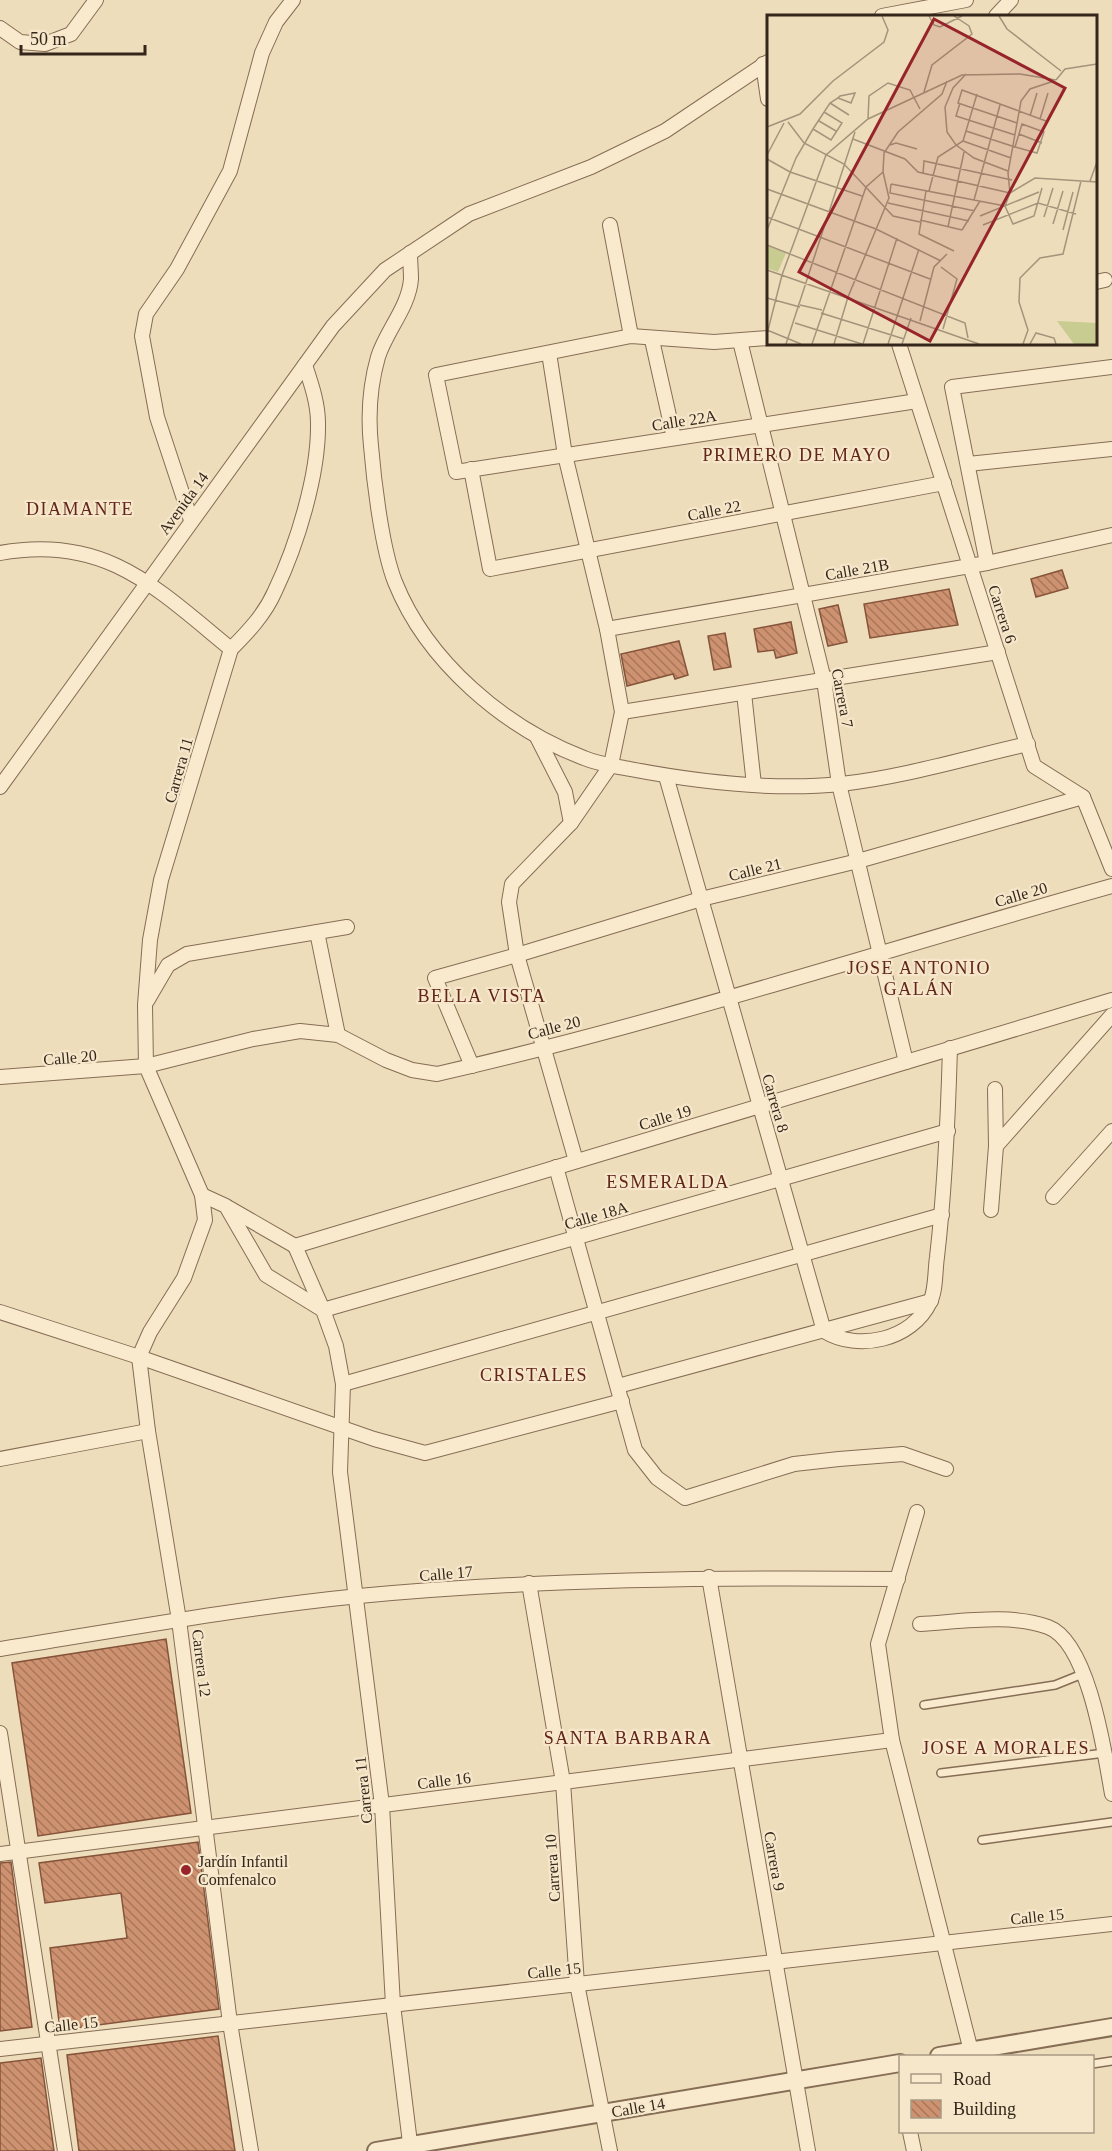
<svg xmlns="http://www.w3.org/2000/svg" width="1112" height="2151" viewBox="0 0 1112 2151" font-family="'Times New Roman',serif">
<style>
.building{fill:url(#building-back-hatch);stroke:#85543a;stroke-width:1.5}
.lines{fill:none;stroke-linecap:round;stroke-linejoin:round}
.service-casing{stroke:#866d55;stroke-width:10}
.minor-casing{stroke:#866d55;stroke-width:16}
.tertiary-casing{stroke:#866d55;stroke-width:20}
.service{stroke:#f9eace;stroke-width:7}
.minor{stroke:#f9eace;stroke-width:14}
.tertiary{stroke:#f9eace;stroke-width:16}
.poi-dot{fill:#96242a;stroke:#f6e7cb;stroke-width:2}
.labels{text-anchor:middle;stroke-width:4.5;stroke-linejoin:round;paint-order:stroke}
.street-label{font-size:16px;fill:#34261a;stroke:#f6e7cb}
.poi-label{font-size:16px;fill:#34261a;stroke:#f6e7cb;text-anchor:start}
.neighbourhood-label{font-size:18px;letter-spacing:1.5px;fill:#622519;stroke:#f6e7cb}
.inset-road{fill:none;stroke:#a4947b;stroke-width:1.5}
.view{fill:#96242a;fill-opacity:0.15;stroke:#96242a;stroke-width:3}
.inset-edge{fill:none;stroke:#34261a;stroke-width:3}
</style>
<defs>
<pattern id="building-back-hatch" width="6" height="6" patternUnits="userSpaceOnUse" patternTransform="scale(1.5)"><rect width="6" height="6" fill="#ce9270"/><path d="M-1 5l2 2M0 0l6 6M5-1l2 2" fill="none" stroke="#a8775b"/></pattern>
</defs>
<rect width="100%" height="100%" fill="#edb"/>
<!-- building -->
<g class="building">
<polygon points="1062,570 1068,588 1036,597 1031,579"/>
<polygon points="949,589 958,625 870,638 864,604"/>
<polygon points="838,605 847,642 828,646 819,609"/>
<polygon points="791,622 797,653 776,658 774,650 758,652 754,629"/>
<polygon points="725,633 731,667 714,670 708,636"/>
<polygon points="679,641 688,675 675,679 673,674 627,686 621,654"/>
<polygon points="166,1639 191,1813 38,1836 12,1663"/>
<polygon points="198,1842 219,2009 60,2030 50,1948 127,1938 121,1893 45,1903 39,1863"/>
<polygon points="11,1862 32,2027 0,2031 0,1863"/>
<polygon points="218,2036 235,2151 79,2151 67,2055"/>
<polygon points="41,2058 54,2151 0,2151 0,2063"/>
</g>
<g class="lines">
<!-- service casing -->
<g class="service-casing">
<g id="service">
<polyline points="924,1705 1055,1685 1085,1673"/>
<polyline points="941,1773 1105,1753"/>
<polyline points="982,1840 1112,1822"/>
<polyline points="1092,2064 1112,2061"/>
</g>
</g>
<!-- minor casing -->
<g class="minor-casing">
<g id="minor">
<polyline points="882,16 966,0"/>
<polyline points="996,16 1011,0"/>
<polyline points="0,28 20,42 45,44 71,34 96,0"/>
<polyline points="763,64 768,99"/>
<polyline points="610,225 631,336"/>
<path d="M410,253C410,261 411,271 411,279C409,307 386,331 378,357C370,385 368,417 371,446C374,482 382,549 395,582C427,662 505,728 584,758C598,764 615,766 630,769C698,782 772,791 841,784C904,777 966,758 1028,744"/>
<polyline points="1096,282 1105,280"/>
<polyline points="768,338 714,342 631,336 436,375 456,472 917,401"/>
<polyline points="652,340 674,438"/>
<polyline points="740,341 824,680 839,784 906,1062"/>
<polyline points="899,344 1034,766 1083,797 1112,869"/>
<polyline points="549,353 565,455 607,629 622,712 611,765 571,823 512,884 509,902 517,955 576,1161"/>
<polyline points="968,464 1112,449"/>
<polyline points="471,469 490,569 944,483"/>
<polyline points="191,520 157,417 142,336 146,314 177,269 230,171 262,53 276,22 293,0"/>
<path d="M0,553C105,534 155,587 231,649"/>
<polyline points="987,563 952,387 1112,367"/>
<polyline points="607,629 987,563 1112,535"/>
<polyline points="744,693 754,785"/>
<polyline points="622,712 998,652"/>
<polyline points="537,737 565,792 571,823"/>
<polyline points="666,776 824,1331"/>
<polyline points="0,787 333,326 385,270 469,214 591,167 665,131 768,62"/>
<polyline points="317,932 338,1035"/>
<polyline points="147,1001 168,965 187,954 347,927"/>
<polyline points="472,1066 435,978 517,955 701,899 858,861 1083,797"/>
<path d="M0,1077L146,1066L253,1039L300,1031L338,1035L386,1060L412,1070L437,1074C665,1022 887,949 1112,886"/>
<polyline points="996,1146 1112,1015"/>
<polyline points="556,1167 635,1450 657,1478 685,1498 794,1464 839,1459 903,1454 946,1469"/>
<polyline points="202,1195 226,1206 266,1275 323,1310 336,1346 343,1384 340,1472 382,1805 393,2005 411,2151"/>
<polyline points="1053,1197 1112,1131"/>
<polyline points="229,1208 295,1246"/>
<polyline points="991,1210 996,1146 995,1089"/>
<polyline points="295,1246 1112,1000"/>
<polyline points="295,1246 323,1310 948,1131"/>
<polyline points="0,1312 139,1357 374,1439 425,1453 622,1401"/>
<path d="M824,1331C858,1352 912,1340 930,1302C936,1291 935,1270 937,1257C945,1188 948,1118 950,1048"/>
<polyline points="343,1384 942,1215"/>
<polyline points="618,1386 931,1301"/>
<polyline points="0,1459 148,1431"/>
<polyline points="917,1512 878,1644 892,1740 971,2051"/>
<polyline points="709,1577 808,2151"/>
<polyline points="529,1583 563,1782 577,1984 610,2151"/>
<path d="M920,1624C958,1622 1012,1613 1048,1627C1089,1642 1105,1755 1112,1794"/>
<path d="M0,1649C119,1630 239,1608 359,1596C540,1579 716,1577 898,1579"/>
<polyline points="0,1733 65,2151"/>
<polyline points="0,1854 892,1740"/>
<polyline points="0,2049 1112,1924"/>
<polyline points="910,2132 914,2151"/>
<path d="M251,2151L230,2023L179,1620L148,1431L139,1357L150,1332L184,1278L205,1220L202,1195L146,1066L145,1005L150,940L161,880L231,649C248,632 265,614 275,591C297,545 319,474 318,423C318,403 311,383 305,365"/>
</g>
</g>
<!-- tertiary casing -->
<g class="tertiary-casing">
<g id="tertiary">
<polyline points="939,2056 1112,2027"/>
<polyline points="376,2151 900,2063"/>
</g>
</g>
<!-- service -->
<use href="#service" class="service"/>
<!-- minor -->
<use href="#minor" class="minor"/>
<!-- tertiary -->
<use href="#tertiary" class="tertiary"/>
</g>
<!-- markers -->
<circle class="poi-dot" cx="186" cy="1870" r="6"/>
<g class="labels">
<!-- street labels -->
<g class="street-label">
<text transform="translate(684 420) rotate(-9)" y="6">Calle 22A</text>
<text transform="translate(183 503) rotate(-54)" y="6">Avenida 14</text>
<text transform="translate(714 510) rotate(-11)" y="6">Calle 22</text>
<text transform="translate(857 569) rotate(-10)" y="6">Calle 21B</text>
<text transform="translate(1003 614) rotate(72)" y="6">Carrera 6</text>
<text transform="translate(843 698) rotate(79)" y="6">Carrera 7</text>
<text transform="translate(178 770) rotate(-74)" y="6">Carrera 11</text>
<text transform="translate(755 869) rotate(-14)" y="6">Calle 21</text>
<text transform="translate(1021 894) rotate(-16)" y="6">Calle 20</text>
<text transform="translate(554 1027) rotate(-15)" y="6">Calle 20</text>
<text transform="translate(70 1057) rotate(-5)" y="6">Calle 20</text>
<text transform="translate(776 1103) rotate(74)" y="6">Carrera 8</text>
<text transform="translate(665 1117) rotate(-17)" y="6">Calle 19</text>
<text transform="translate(596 1215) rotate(-16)" y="6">Calle 18A</text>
<text transform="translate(446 1573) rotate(-5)" y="6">Calle 17</text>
<text transform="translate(202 1663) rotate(83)" y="6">Carrera 12</text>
<text transform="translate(444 1780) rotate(-7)" y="6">Calle 16</text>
<text transform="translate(363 1790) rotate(-96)" y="6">Carrera 11</text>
<text transform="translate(775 1861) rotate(80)" y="6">Carrera 9</text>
<text transform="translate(552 1868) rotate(-94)" y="6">Carrera 10</text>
<text transform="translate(1037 1916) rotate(-6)" y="6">Calle 15</text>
<text transform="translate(554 1970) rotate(-6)" y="6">Calle 15</text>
<text transform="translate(71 2024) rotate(-6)" y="6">Calle 15</text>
<text transform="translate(638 2107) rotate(-10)" y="6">Calle 14</text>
</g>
<!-- poi labels -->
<g class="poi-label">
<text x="198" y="1867">Jardín Infantil<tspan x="198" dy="18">Comfenalco</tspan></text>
</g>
<!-- neighbourhood labels -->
<g class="neighbourhood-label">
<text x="797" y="461">PRIMERO DE MAYO</text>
<text x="80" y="515">DIAMANTE</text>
<text x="919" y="974">JOSE ANTONIO<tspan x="919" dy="21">GALÁN</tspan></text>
<text x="482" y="1002">BELLA VISTA</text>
<text x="668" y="1188">ESMERALDA</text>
<text x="534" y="1381">CRISTALES</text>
<text x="628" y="1744">SANTA BARBARA</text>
<text x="1006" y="1754">JOSE A MORALES</text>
</g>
</g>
<!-- overview -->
<g transform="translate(767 15)">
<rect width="330" height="330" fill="#edb"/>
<path d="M290,306L330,308V329H307Z" fill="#c8cc90"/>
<path d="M0,231L19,238L11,257L0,253Z" fill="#c8cc90"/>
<path class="inset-road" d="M162,1L167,10L173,12L195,1M232,1L240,14L294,56M199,59L186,73L178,92L180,117L189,130L207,143L241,156M289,65L298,54L330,49M157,77L165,50L205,19L202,11L187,1M63,88L82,100M193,88L189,101L248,120M263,101L270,78M101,104L102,81L121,68L143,75L153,94M273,104L281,78M52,106L69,116M21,107L37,128L77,149L126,201L153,207M250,108L191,88L195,75L279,106M0,112L33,99L66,66L117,27L121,15L115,1M46,114L64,125L75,108L57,97M199,116L248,132L270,138L277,117L255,109L248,132M252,119L275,128M86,124L138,144L151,157L243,178M196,126L244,143M123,130L129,128L150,134M0,140L17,108M0,144L23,157L95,181M156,159L157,146L245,165M323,166L330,147M124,169L238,191M124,169L123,178L208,196M275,173L267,201L246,209L238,191L243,178L241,158L254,86L263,74L287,66M0,174L109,214L174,246M159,176L152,219L187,236M162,176L171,142L196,126L210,79M243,178L268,163L330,167M207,185L233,90M121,188L202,206M213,201L272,177M0,202L163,264M277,202L286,173M153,205L195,215M286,209L296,176M216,210L271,188L309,199M181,212L197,137M0,215L29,143L46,114L63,88L71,83L73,81L88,78L84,88L71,83M195,215L213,186M296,215L306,177M0,230L198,308L201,323M174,252L190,264L176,314M0,255L212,329M0,283L33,292M33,290L55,295M54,298L137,324M153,306L167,252L180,239M28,308L95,329M0,315L34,329M0,319L15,260L59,140L101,104L195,60L253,59L289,65M19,329L88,117M45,329L99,172L116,157M67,329L81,282L122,183L116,157L117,138L131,117L175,79L180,66M96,329L130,223M121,329L152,234M135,329L144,303M256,329L261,315L252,287L253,263L273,243L296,239L314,166M263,329L269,318L287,323L289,329"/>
<path class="view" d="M167,4L298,73L163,326L32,257Z"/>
<rect width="330" height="330" class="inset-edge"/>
</g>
<!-- legend -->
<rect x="899" y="2055" width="195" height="78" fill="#f6e7cb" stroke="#a89a84" stroke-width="1.5"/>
<rect x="911" y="2074" width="30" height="9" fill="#f9eace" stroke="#a89a84" stroke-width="1.5"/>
<text x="953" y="2085" font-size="18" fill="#34261a">Road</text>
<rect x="911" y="2100" width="30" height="18" fill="url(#building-back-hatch)" stroke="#a89a84" stroke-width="1.5"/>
<text x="953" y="2115" font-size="18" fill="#34261a">Building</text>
<!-- scale -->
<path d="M21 45v9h124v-9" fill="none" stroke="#34261a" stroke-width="3"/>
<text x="30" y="45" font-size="18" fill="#34261a" stroke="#f6e7cb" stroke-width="4.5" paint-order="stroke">50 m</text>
</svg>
